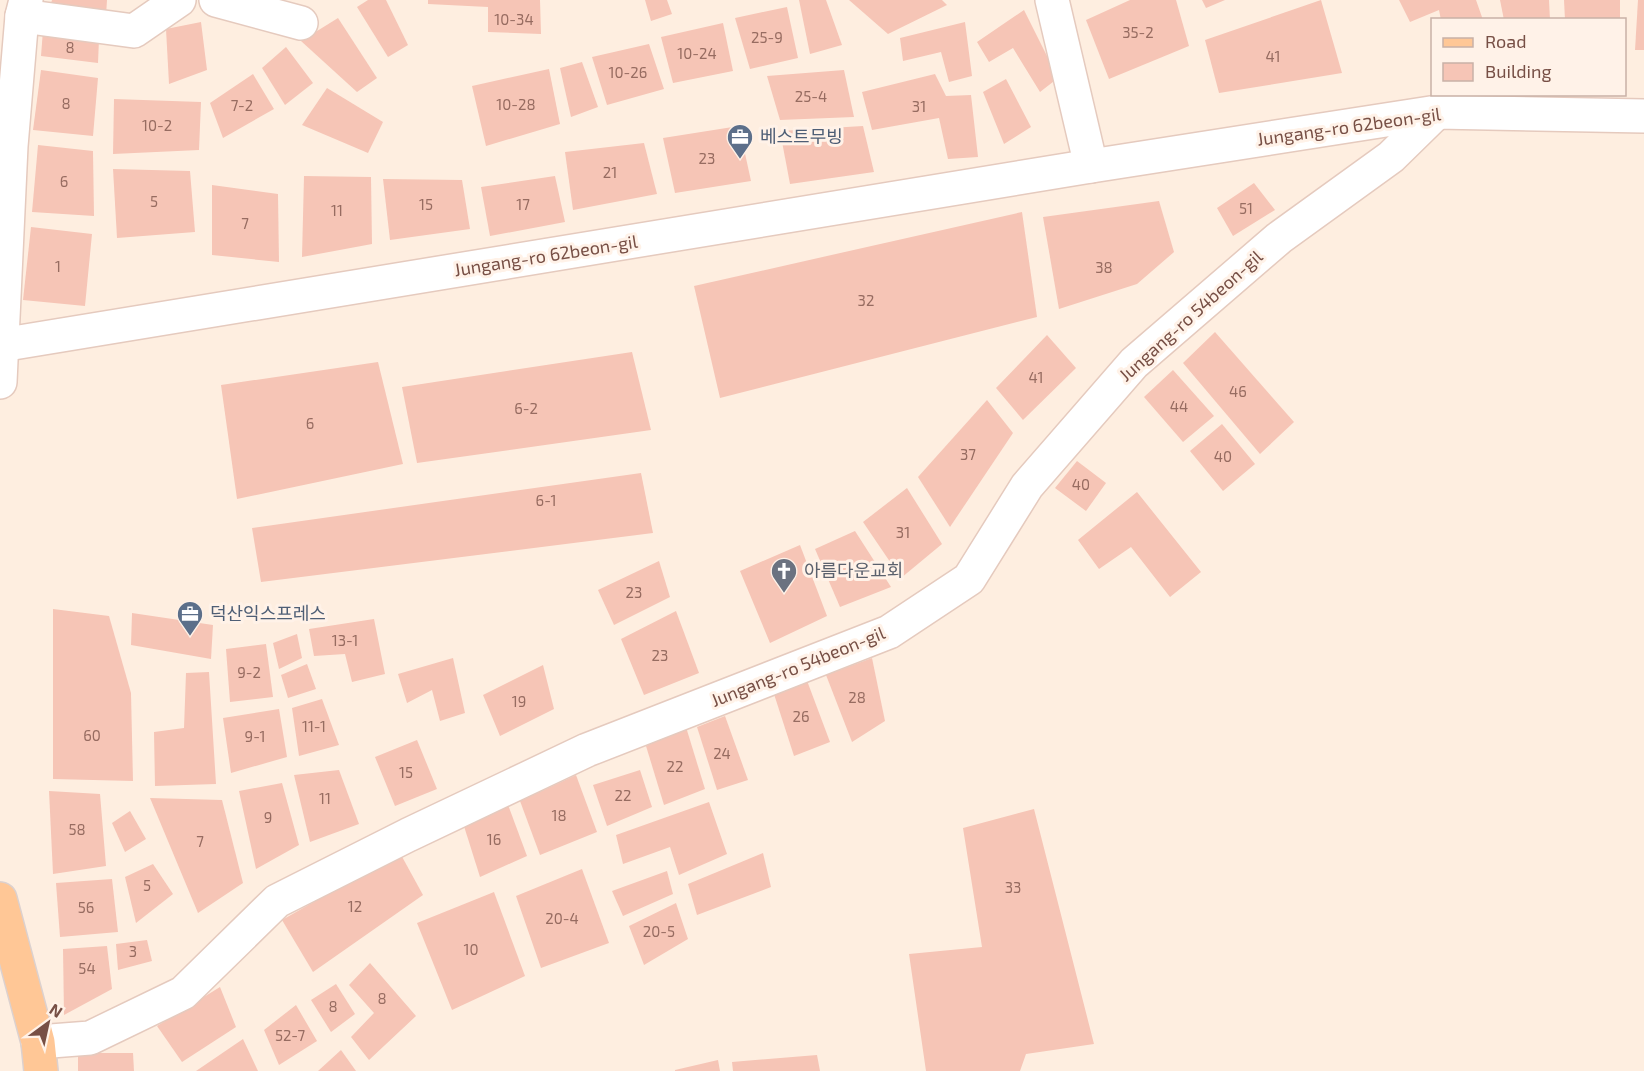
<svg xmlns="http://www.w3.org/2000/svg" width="1644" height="1071" viewBox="0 0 1644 1071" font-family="'Exo 2','Noto Sans KR',sans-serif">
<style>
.building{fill:#f6c5b6}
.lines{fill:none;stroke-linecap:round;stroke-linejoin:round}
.street-casing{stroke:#e5cabe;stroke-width:36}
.primary-casing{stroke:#dcd1cf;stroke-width:36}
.street{stroke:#fff;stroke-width:33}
.primary{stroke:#ffc796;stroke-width:33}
.labels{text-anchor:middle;stroke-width:6;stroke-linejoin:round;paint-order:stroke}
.number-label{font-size:15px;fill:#976c61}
.street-label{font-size:18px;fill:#774f45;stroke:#fff2e8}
.service-label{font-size:18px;fill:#4e5e75;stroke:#fff2e8;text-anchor:start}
.worship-label{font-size:18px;fill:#5b616d;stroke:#fff2e8;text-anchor:start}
</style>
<rect width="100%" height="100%" fill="#feeee0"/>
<!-- building -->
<g class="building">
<polygon points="52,0 107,0 106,16 50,6"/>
<polygon points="368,0 386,0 408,45 388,57 357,7"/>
<polygon points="428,0 540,0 541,34 488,32 488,7 428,4"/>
<polygon points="645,0 667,0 672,14 651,21"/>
<polygon points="799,0 826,0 842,45 810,54"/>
<polygon points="849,0 942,0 947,5 888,34"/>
<polygon points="1130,0 1176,0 1189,46 1109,79 1086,20"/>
<polygon points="1202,0 1225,0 1206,8"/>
<polygon points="1321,0 1342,73 1219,93 1205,40"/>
<polygon points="1399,0 1476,0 1483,20 1441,20 1439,10 1410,22"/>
<polygon points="1500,0 1549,0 1550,20 1504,20"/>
<polygon points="1564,0 1620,0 1620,20 1565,20"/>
<polygon points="1638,0 1644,0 1644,50 1635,50"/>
<polygon points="787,7 798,58 750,69 735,18"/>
<polygon points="1024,10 1058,78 1040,92 1013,48 989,62 977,42"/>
<polygon points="338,18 377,78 357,92 301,41"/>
<polygon points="201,22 207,70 169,84 166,29"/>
<polygon points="965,22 972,76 949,82 941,52 903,61 900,38"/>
<polygon points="723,23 733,71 673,83 661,37"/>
<polygon points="43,30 99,39 98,63 41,56"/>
<polygon points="649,44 664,89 607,105 592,57"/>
<polygon points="286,47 313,83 285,105 262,68"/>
<polygon points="582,62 598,107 571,117 560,68"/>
<polygon points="549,69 560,124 486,146 472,86"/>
<polygon points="41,70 98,78 93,136 33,130"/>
<polygon points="844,70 854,117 780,120 767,76"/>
<polygon points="253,74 274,109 223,138 210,103"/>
<polygon points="935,74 946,96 971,95 978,157 948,159 939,118 872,130 862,92"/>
<polygon points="1006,79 1031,127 1004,144 983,92"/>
<polygon points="327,88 383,122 368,153 302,125"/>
<polygon points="114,99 201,102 199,150 113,154"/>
<polygon points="739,126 751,181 675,193 663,138"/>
<polygon points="863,126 874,172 790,184 780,131"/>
<polygon points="644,143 657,194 573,210 565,152"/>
<polygon points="38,145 93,151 94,216 32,212"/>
<polygon points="113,169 190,171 195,232 117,238"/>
<polygon points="304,176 371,177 372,244 302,257"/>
<polygon points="555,176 565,222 490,236 481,187"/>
<polygon points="383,179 462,180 470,229 390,240"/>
<polygon points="1254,183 1275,210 1233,236 1217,208"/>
<polygon points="212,185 278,194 279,262 212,255"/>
<polygon points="1159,201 1174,252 1137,284 1059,309 1043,217"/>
<polygon points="1022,212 1037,317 720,398 694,286"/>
<polygon points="31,227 92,234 85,306 23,300"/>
<polygon points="1215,332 1294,422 1260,454 1183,363"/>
<polygon points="1047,335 1076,368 1023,420 996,388"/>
<polygon points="632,352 651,430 417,463 402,387"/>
<polygon points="378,362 403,464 237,499 221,385"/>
<polygon points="1173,370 1214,416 1183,442 1144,397"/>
<polygon points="987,400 1013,433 950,527 918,477"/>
<polygon points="1222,424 1255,464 1223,491 1190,451"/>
<polygon points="1077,461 1106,483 1086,511 1055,488"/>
<polygon points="641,473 653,533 261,582 252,528"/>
<polygon points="907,488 942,544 901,578 863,522"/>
<polygon points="1137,492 1201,572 1170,597 1131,547 1099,569 1078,540"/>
<polygon points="855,531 891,587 840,607 815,549"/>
<polygon points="800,545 827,616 770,643 740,571"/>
<polygon points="659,561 670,597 614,625 598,590"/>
<polygon points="53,609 109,616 131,693 133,781 53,779"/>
<polygon points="676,611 699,673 644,695 621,639"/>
<polygon points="132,613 213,625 211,659 131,645"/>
<polygon points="374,619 385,674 352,682 345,654 314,656 309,629"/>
<polygon points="297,634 302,658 279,669 273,643"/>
<polygon points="266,644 273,697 230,702 226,649"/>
<polygon points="453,658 465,713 440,721 432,690 407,703 398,674"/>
<polygon points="872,658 885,721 852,742 826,675"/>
<polygon points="307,664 316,689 288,698 281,675"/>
<polygon points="543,665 554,709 500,736 483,695"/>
<polygon points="209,672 216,784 155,786 154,732 184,728 186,673"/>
<polygon points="806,678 830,742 794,756 773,691"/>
<polygon points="322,699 339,745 299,756 292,708"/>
<polygon points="279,709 287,757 231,773 223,718"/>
<polygon points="725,716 748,780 717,790 697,727"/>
<polygon points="686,727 705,789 664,805 646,746"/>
<polygon points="417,740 437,789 395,806 375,757"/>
<polygon points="339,770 359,824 310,842 294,775"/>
<polygon points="640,770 652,807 607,826 593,785"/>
<polygon points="576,775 597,832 540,855 520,801"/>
<polygon points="282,783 299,845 256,869 239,791"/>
<polygon points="49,791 100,794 106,866 53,874"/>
<polygon points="150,798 222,800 243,883 198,913"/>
<polygon points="507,802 527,856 480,877 463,823"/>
<polygon points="709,802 727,854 679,875 670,847 623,864 616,835"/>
<polygon points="1034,809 1094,1044 1026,1054 1020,1071 926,1071 909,954 982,947 963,828"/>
<polygon points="130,811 146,839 125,852 112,823"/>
<polygon points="400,853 423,895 313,972 282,920"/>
<polygon points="763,853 771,887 697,915 688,884"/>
<polygon points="153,864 173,894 136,923 125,877"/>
<polygon points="582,869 609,943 541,968 516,896"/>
<polygon points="667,871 673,894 623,916 612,891"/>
<polygon points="112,879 118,932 60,937 56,883"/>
<polygon points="494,892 525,976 452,1010 417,923"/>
<polygon points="676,903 688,939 644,965 629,926"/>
<polygon points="147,940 152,961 118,970 116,944"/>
<polygon points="107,946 112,989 64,1015 63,949"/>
<polygon points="370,963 416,1016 369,1060 351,1037 374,1013 349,985"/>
<polygon points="336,984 355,1014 331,1032 311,1000"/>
<polygon points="220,987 236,1027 182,1062 157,1026"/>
<polygon points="296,1005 317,1041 279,1065 264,1030"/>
<polygon points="243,1039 258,1071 196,1071"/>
<polygon points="341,1050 356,1071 318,1071"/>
<polygon points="78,1053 133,1053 134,1071 78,1071"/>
<polygon points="817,1055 820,1071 733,1071 732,1062"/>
<polygon points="718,1060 720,1071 675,1071 675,1070"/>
</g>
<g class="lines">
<!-- street casing -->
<g class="street-casing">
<g id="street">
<polyline points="216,0 301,23"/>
<polyline points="1052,0 1091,166"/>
<polyline points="22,16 134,31 179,0"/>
<polyline points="1,345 1091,166 1437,112 1644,116"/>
<polyline points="0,382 11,146 22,16 26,0"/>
<polyline points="38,1042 90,1038 183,993 277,901 408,835 587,750 889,632 969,579 1027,486 1134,363 1279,238 1391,157 1437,112"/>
</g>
</g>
<!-- primary casing -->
<g class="primary-casing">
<polyline id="primary" points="0,899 38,1042 41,1071"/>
</g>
<!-- street -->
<use href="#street" class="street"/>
<!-- primary -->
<use href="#primary" class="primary"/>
</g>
<!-- icons -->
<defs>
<g id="office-pin" transform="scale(1.35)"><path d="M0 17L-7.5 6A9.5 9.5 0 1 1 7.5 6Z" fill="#5c6f8a" stroke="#fff2e8"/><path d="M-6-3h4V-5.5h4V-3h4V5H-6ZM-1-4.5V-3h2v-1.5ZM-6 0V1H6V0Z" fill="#fff"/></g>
<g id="church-pin" transform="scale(1.35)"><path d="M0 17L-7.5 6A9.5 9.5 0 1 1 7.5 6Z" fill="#6b7280" stroke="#fff2e8"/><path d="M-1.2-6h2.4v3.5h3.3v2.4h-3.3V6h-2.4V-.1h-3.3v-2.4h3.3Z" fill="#fff"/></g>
</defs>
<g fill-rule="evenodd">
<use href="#office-pin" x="740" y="137"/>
<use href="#church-pin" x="784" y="571"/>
<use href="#office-pin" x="190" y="614"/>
</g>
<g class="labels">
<!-- number labels -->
<g class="number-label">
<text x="514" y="25">10-34</text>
<text x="1138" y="38">35-2</text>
<text x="767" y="43">25-9</text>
<text x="70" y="53">8</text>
<text x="697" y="59">10-24</text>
<text x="1273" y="62">41</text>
<text x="628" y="78">10-26</text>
<text x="811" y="102">25-4</text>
<text x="66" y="109">8</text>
<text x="516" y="110">10-28</text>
<text x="242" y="111">7-2</text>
<text x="919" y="112">31</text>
<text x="157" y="131">10-2</text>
<text x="707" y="164">23</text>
<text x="610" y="178">21</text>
<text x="64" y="187">6</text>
<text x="154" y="207">5</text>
<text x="426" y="210">15</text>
<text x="523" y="210">17</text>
<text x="1246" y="214">51</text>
<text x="337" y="216">11</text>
<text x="245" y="229">7</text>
<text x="58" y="272">1</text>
<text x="1104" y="273">38</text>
<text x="866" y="306">32</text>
<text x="1036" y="383">41</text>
<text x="1238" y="397">46</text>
<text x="1179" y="412">44</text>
<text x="526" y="414">6-2</text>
<text x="310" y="429">6</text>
<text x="968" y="460">37</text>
<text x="1223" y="462">40</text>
<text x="1081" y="490">40</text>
<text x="546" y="506">6-1</text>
<text x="903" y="538">31</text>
<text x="634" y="598">23</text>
<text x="345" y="646">13-1</text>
<text x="660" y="661">23</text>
<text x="249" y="678">9-2</text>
<text x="857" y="703">28</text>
<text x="519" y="707">19</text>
<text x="801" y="722">26</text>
<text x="314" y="732">11-1</text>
<text x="92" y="741">60</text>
<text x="255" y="742">9-1</text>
<text x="722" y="759">24</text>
<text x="675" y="772">22</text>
<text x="406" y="778">15</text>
<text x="623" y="801">22</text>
<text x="325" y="804">11</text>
<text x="559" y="821">18</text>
<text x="268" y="823">9</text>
<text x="77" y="835">58</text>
<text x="494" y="845">16</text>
<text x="200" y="847">7</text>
<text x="147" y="891">5</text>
<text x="1013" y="893">33</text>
<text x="355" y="912">12</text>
<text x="86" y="913">56</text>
<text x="562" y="924">20-4</text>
<text x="659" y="937">20-5</text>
<text x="471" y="955">10</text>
<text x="133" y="957">3</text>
<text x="87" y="974">54</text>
<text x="382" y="1004">8</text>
<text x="333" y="1012">8</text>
<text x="290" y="1041">52-7</text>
</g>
<!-- street labels -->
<g class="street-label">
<text transform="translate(1349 127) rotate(-8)" y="6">Jungang-ro 62beon-gil</text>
<text transform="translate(546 256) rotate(-9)" y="6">Jungang-ro 62beon-gil</text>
<text transform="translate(1191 316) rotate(-42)" y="6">Jungang-ro 54beon-gil</text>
<text transform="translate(798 667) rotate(-22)" y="6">Jungang-ro 54beon-gil</text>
</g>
<!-- service labels -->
<g class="service-label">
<text x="760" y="143">베스트무빙</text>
<text x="210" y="620">덕산익스프레스</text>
</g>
<!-- worship labels -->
<g class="worship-label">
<text x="804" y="577">아름다운교회</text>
</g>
</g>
<!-- legend -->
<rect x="1431" y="18" width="195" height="78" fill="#fff2e8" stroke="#c9b1a7" stroke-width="1.5"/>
<rect x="1443" y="38" width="30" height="9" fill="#ffc796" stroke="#c9b1a7" stroke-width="1.5"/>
<text x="1485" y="48" font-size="18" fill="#774f45">Road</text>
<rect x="1443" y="63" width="30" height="18" fill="#f6c5b6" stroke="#c9b1a7" stroke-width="1.5"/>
<text x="1485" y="78" font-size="18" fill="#774f45">Building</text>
<!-- north arrow -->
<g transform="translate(48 1023) rotate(33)" stroke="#fff2e8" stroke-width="4.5" paint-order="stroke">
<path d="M0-4.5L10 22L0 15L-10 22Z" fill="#774f45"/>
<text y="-9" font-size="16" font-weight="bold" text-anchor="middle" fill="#774f45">N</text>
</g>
</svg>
